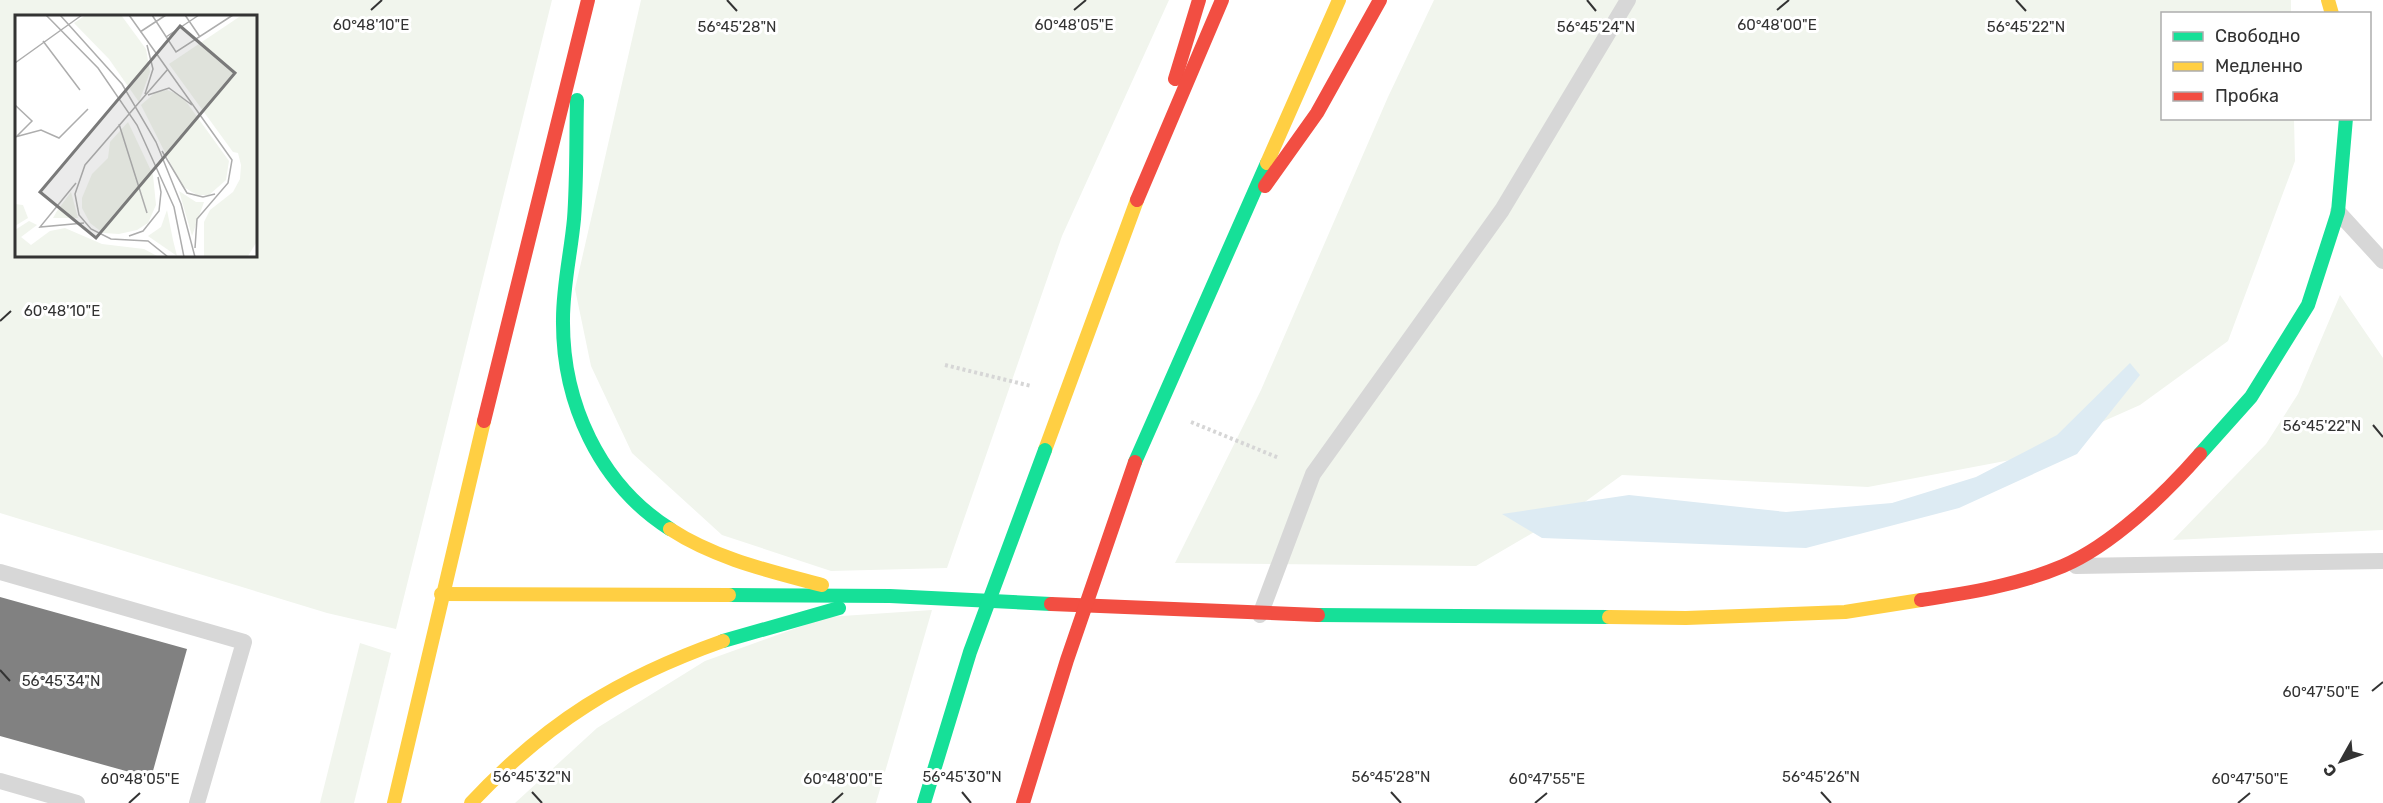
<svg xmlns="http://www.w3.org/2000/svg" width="2383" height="803" viewBox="0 0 2383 803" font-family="Rubik,sans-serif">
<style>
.green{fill:#f1f5ed;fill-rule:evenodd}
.water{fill:#ddebf3}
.building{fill:#818181}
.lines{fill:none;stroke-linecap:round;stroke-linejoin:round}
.path{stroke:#d6d6d6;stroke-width:4;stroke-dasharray:3 3;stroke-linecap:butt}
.lane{stroke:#d7d7d7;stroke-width:16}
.fast{stroke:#16e098;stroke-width:14}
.slow{stroke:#ffcf43;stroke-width:14}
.jam{stroke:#f24e42;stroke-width:14}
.fast-bridge{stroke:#16e098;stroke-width:14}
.jam-bridge{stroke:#f24e42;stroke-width:14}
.ticks{fill:none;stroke:#333;stroke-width:2}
.inset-road{fill:none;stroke:#adadad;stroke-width:1.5}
.view{fill:#7a7a7a;fill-opacity:0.15;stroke:#7a7a7a;stroke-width:3}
.inset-edge{fill:none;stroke:#333;stroke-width:3}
.ticks-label{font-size:15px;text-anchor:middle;fill:#333;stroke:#fff;stroke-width:6;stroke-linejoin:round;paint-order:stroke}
</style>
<rect width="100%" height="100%" fill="#fff"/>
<!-- green -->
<g class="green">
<path d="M0,0H552L396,629L327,613L0,513ZM16,16H255V255H16Z"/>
<polygon points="641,0 1169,0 1062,236 947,568 831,571 722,535 632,453 591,366 575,289"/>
<polygon points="1434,0 2291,0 2291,13 2162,14 2162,118 2294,119 2295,161 2228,341 2140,405 2021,458 1868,487 1622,475 1582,504 1476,566 1175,563 1261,390 1388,97"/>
<polygon points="2340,295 2383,358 2383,530 2173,540 2266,444 2298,394"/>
<polygon points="932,610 876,803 515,803 597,728 705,661 827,617"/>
<polygon points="360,643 391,653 354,803 320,803"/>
</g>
<!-- water -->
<polygon class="water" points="2130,363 2140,375 2077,454 1959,508 1806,548 1542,538 1502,514 1629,495 1786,512 1892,503 1976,477 2057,435"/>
<!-- building -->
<polygon class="building" points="0,597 187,649 151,778 0,736"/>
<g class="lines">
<!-- path -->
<g class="path">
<polyline points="945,365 1031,386"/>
<polyline points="1191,422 1279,458"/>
</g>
<!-- lane -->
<g class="lane">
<polyline points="2338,212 2383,261"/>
<polyline points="2076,566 2383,561"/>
<polyline points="0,572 244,642 197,803"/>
<polyline points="1260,615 1313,474 1502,210 1628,0"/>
<polyline points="0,781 77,803"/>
</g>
<!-- fast -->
<g class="fast">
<path d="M577,100C576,140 577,179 574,219C571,252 563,285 563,319C562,402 599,484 670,529"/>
<polyline points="2200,454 2251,397 2308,305 2338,212 2346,118"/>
<polyline points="1135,462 1267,163"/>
<polyline points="729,595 890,596 1051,604"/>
<polyline points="1318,615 1609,617"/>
<polyline points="723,641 839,608"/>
</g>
<!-- slow -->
<g class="slow">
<polyline points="2328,0 2332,14"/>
<polyline points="1267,163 1339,0"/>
<polyline points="1045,450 1137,200"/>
<path d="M670,529C716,559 770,571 822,585"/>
<polyline points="441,594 729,595"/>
<polyline points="1609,617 1686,618 1845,612 1921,600"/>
<polyline points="394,803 484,421"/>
<path d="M471,803C547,722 619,678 723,641"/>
</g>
<!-- jam -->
<g class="jam">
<polyline points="1175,79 1199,0"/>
<polyline points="1265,186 1317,113 1380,0"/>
<polyline points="1137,200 1222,0"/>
<polyline points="484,421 588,0"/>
<path d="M1921,600C1968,593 2018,585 2063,566C2112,545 2165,494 2200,454"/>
<polyline points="1051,604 1318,615"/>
</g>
<!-- fast-bridge -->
<polyline class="fast-bridge" points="924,803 970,652 1045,450"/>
<!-- jam-bridge -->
<polyline class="jam-bridge" points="1023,803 1067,660 1135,462"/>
</g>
<!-- ticks -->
<path class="ticks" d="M727,0L737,11M1587,0L1596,11M2016,0L2026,11M371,10L382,0M1074,10L1086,0M1777,10L1789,0M0,321L11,311M2373,425L2383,437M0,670L10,681M2372,691L2383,682M532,792L542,803M962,792L971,803M1391,792L1401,803M1821,792L1831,803M129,803L140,793M832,803L843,793M1535,803L1547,793M2238,803L2250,793"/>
<!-- overview -->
<g transform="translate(15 15)">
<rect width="242" height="242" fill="#fff"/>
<path d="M71,0H106L131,34L135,57L124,87L94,44L59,8ZM227,0H241V228L233,241H189V207L195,195L218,177L225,164L226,150L223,138L218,137L154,49ZM152,75L167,81L214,146L211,165L194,180H182L167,171L126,90L141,77ZM113,107L138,160L141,190L133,208L122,215L104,219L88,218L75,208L67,193V183L77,159L93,143L95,127ZM164,176L181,187H189L177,221ZM56,177L63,203H38L42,196ZM0,189L8,190L13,203L0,211ZM152,195L158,225L162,241L133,221L146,212ZM14,206L22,210L6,222L16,230L35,216L50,213L87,229L129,234L142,241H0V215Z" fill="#f1f5ed"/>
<path class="inset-road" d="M31,0L83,53L122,110L159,192L169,242M45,0L107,69L141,127L166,189L180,242M114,0L217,145L213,168L182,204L180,233M137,0L161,37L218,0M170,0L185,22M125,17L151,0M151,22L184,0M28,26L65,75M0,48L67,0M153,54L70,150L60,179L64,200L76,214L96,224L133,226L153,242M130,79L138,54L132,30M133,80L154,73L177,90M0,90L17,106L2,121M104,109L132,198M0,122L26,115L44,123L73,94M147,136L172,178L188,182L200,179M61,168L25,212L69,208M114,221L128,216L144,196L146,177L143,162"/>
<path class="view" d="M165,11L220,58L81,223L25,177Z"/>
<rect width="242" height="242" class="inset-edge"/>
</g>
<g class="ticks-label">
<text x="371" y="30">60°48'10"E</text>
<text x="1074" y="30">60°48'05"E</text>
<text x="1777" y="30">60°48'00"E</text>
<text x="737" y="32">56°45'28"N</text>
<text x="1596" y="32">56°45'24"N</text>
<text x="2026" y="32">56°45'22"N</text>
<text x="62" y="316">60°48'10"E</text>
<text x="2322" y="431">56°45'22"N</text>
<text x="61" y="686">56°45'34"N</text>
<text x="2321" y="697">60°47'50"E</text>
<text x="532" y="782">56°45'32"N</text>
<text x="962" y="782">56°45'30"N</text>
<text x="1391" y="782">56°45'28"N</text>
<text x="1821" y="782">56°45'26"N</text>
<text x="140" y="784">60°48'05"E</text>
<text x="843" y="784">60°48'00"E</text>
<text x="1547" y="784">60°47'55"E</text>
<text x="2250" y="784">60°47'50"E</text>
</g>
<!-- legend -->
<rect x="2161" y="12" width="210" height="108" fill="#ffffff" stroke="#adadad" stroke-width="1.5"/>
<rect x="2173" y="32" width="30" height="9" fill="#16e098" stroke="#adadad" stroke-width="1.5"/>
<text x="2215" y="42" font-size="18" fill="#333333">Свободно</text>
<rect x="2173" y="62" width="30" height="9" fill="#ffcf43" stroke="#adadad" stroke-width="1.5"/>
<text x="2215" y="72" font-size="18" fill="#333333">Медленно</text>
<rect x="2173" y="92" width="30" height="9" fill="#f24e42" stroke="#adadad" stroke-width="1.5"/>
<text x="2215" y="102" font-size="18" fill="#333333">Пробка</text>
<!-- north arrow -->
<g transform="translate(2341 761) rotate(230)" stroke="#ffffff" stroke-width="4.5" paint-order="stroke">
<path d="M0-4.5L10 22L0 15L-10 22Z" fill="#333333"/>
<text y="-9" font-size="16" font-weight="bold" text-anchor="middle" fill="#333333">С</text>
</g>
</svg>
